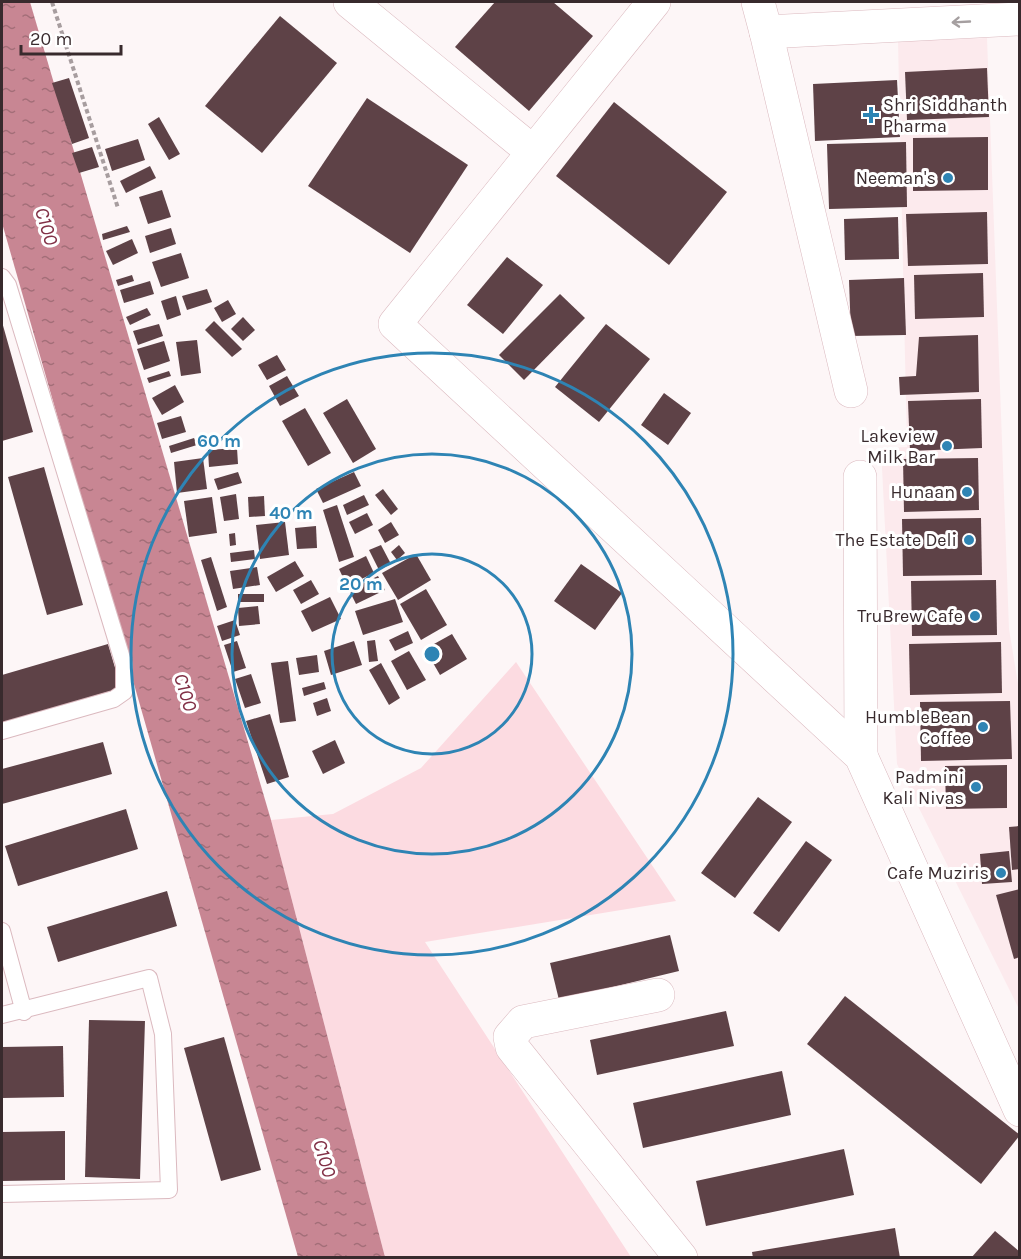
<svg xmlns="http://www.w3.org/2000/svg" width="1021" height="1259" viewBox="0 0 1021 1259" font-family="Karla,sans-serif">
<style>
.built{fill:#fceaed}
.green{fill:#fcdbe1}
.water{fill:url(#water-ripples)}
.building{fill:#5e4247}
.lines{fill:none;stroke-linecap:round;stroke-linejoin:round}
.lane-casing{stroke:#dbb9bf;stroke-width:18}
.street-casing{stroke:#dbb9bf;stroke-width:34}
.path{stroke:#a79d9f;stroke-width:4;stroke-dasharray:4.5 3;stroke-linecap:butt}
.lane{stroke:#fff;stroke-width:16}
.street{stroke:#fff;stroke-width:33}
.oneway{stroke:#a59fa0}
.ring{fill:none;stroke:#2e84b4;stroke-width:3}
.poi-dot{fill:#2e84b4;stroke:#fff;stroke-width:2}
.labels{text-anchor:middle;stroke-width:6;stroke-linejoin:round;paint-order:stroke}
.poi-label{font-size:18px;fill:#382a2d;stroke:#fff;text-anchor:end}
.water-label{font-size:20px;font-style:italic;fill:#823147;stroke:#fff}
.centre{fill:#2e84b4;stroke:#fff;stroke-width:3}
.ring-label{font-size:18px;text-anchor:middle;font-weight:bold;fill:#2e84b4;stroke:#fff;stroke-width:6;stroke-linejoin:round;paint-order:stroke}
</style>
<defs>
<pattern id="water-ripples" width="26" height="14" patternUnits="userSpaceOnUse" patternTransform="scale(1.5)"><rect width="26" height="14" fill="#c88693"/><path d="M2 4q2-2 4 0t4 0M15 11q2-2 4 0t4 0" fill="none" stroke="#a36e78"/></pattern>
</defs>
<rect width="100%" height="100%" fill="#fdf6f7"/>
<!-- built -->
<polygon class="built" points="987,38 1009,629 1020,696 1019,1009 897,764 881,448 907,447 898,41"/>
<!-- green -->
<polygon class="green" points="516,662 676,901 425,942 631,1257 385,1257 271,820 333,814 421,768"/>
<!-- water -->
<polygon class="water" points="2,2 30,2 271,820 385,1257 298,1257 2,223"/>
<!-- building -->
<g class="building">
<polygon points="495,2 553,2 593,36 529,111 455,47"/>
<polygon points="280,16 337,63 262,153 205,106"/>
<polygon points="987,68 989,117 907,120 905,72"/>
<polygon points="69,78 89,138 72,144 52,83"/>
<polygon points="897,80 900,137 815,141 813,84"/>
<polygon points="367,98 468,165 410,253 308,186"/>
<polygon points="614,102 727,192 669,265 556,176"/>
<polygon points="159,117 180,154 169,160 148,124"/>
<polygon points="988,137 988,190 913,191 913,138"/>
<polygon points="138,139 145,160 112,171 105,149"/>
<polygon points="906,142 907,207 829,209 827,144"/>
<polygon points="92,147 99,167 79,173 72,153"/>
<polygon points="150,166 156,178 126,193 120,181"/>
<polygon points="162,190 171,217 148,224 139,197"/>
<polygon points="987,212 988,264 908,266 906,214"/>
<polygon points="898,217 899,259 845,260 844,219"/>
<polygon points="127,226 130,232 103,240 102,234"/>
<polygon points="171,228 176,244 150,253 145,236"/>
<polygon points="132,239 138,253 113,265 106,251"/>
<polygon points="181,253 189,278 161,287 152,262"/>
<polygon points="507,257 543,285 503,334 467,305"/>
<polygon points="983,273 984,317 915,319 914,275"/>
<polygon points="132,275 134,281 118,286 116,280"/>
<polygon points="904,278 906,335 851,336 849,280"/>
<polygon points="150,281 154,294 124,303 120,290"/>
<polygon points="207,289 212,302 187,310 182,296"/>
<polygon points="560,294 585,318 524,380 499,355"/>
<polygon points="176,296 181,315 167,320 161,301"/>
<polygon points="228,300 236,314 222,322 214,308"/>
<polygon points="147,308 151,315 130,325 126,317"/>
<polygon points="243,317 255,330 243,341 231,329"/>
<polygon points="214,321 242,349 232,357 205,330"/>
<polygon points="2,322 33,432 2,441"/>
<polygon points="159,324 163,336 138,345 133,331"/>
<polygon points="606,324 650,359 599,422 555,387"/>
<polygon points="978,335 979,392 900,395 899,377 916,376 919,337"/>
<polygon points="197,340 201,373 181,376 176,342"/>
<polygon points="164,341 170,361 144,370 137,349"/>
<polygon points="277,355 286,370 267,380 258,365"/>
<polygon points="169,371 171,376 149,383 147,378"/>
<polygon points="287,376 299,396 280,406 269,386"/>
<polygon points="175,385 184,402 162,415 152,398"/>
<polygon points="664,393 691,413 668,445 641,425"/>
<polygon points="347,399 376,449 353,463 323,413"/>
<polygon points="981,399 982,448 910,451 908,401"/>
<polygon points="305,408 331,453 308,466 282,421"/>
<polygon points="181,416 186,432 162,439 157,423"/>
<polygon points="194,438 197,445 171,453 169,446"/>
<polygon points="237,448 238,464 209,467 208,450"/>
<polygon points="203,458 207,489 177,493 174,462"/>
<polygon points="978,458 979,510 904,512 903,459"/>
<polygon points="44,467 83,605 47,615 8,477"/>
<polygon points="238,472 242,483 218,490 214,479"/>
<polygon points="354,472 361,486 323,503 316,489"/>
<polygon points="383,489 398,509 391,515 375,495"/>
<polygon points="236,494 239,519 224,521 220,497"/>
<polygon points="364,495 369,505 347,515 343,505"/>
<polygon points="264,496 265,516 249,517 248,497"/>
<polygon points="212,497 217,533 189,537 184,501"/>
<polygon points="337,505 354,557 339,562 323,510"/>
<polygon points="367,513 373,525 355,534 349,522"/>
<polygon points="981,518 982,575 903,576 902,519"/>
<polygon points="285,522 289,555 260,559 256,525"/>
<polygon points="391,522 399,535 385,543 378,530"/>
<polygon points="316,526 317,548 297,549 295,528"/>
<polygon points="235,533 236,545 230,546 229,534"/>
<polygon points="381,545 391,564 379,570 369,550"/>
<polygon points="399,545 405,553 397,560 391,552"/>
<polygon points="254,550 255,559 231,562 230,553"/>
<polygon points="416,554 431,580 398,600 382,573"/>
<polygon points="366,556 374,573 347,586 339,569"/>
<polygon points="211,557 227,607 217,611 201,560"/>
<polygon points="295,561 304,576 276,592 267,577"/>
<polygon points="581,564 622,593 595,630 554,601"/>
<polygon points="257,567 260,585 233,589 230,571"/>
<polygon points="378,576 385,590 356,604 349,590"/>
<polygon points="311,580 319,594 301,604 293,590"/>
<polygon points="996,580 997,635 912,636 911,581"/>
<polygon points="426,589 447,625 421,640 400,604"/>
<rect x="238" y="594" width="26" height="8"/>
<polygon points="330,597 341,619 312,632 301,611"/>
<polygon points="395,599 403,622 363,635 355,611"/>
<polygon points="258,606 260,624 239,626 238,608"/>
<polygon points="235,620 240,635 222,641 217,626"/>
<polygon points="408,631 413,643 395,651 389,640"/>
<polygon points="452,634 467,659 440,675 425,649"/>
<polygon points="375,640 378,661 369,662 367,641"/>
<polygon points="237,641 246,668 233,672 224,645"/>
<polygon points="354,641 362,665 331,675 324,651"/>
<polygon points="1001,642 1002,693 910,695 909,644"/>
<polygon points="108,644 121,688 2,723 2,675"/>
<polygon points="409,651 426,680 407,690 391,661"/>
<polygon points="317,655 319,672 299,675 296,658"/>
<polygon points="288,661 296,721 280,723 271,663"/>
<polygon points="381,663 400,698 389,705 369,670"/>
<polygon points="251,674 261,703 245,708 235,679"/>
<polygon points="324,682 326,689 304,696 302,688"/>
<polygon points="327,698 331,711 317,716 313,703"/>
<polygon points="1010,701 1012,759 921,761 920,702"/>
<polygon points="270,714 289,777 267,784 246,721"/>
<polygon points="335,740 345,763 323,774 312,751"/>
<polygon points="103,742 112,774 2,804 2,769"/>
<polygon points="1007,765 1007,808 946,809 945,766"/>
<polygon points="758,797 792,822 735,898 701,873"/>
<polygon points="126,809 138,849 18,886 5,846"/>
<polygon points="1020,826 1020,869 1012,870 1009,827"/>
<polygon points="806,841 832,860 779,932 753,913"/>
<polygon points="1009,851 1012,882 982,884 980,854"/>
<polygon points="1020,889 1020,957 1014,959 996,895"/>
<polygon points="167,891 177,926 58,962 47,927"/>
<polygon points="670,935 679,971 559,1000 550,963"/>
<polygon points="845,996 1020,1135 981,1184 807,1044"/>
<polygon points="726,1011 734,1046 597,1075 590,1040"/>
<polygon points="89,1020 145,1021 140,1179 85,1177"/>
<polygon points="224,1037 261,1170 221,1181 184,1048"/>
<polygon points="63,1046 64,1097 2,1098 2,1047"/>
<polygon points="782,1071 791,1115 643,1148 633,1103"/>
<polygon points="65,1131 65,1180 2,1181 2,1132"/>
<polygon points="844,1149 854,1195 706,1226 696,1181"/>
<polygon points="895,1228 900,1258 753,1258 752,1252"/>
<polygon points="995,1231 1020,1252 1020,1258 971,1258"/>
</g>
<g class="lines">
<!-- lane casing -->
<g class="lane-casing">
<g id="lane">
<polyline points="2,277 8,285 124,665 124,692 114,699 2,731"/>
<polyline points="2,931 24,1012"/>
<polyline points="2,1015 149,978 163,1034 169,1190 2,1194"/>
</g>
</g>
<!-- street casing -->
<g class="street-casing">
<g id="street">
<polyline points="350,2 533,152"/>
<polyline points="654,2 395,324 861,756 1020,1110"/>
<polyline points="758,2 766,32 1020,19"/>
<polyline points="766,32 851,391"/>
<polyline points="860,477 861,756"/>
<polyline points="658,995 523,1022 510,1037 512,1047 681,1258"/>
</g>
</g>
<!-- path -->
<polyline class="path" points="52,2 118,208"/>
<!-- lane -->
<use href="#lane" class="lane"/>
<!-- street -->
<use href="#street" class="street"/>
</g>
<!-- one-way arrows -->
<defs><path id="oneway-shaft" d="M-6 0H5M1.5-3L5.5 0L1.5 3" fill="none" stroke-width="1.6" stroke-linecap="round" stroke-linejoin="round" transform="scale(1.5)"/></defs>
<use class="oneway" href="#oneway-shaft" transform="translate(961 22) rotate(177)"/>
<!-- distance rings -->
<g class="ring">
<circle cx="432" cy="654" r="100"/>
<circle cx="432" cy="654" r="200"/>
<circle cx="432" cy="654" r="301"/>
</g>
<!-- markers -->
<g class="poi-dot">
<path d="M868 106h6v6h6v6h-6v6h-6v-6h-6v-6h6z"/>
<circle cx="948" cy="178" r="6"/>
<circle cx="947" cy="446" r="6"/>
<circle cx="967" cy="492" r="6"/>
<circle cx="969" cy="540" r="6"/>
<circle cx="975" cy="616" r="6"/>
<circle cx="983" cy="727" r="6"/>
<circle cx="976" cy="787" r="6"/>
<circle cx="1001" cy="873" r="6"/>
</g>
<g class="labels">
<!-- poi labels -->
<g class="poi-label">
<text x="883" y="111" text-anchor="start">Shri Siddhanth<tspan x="883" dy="21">Pharma</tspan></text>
<text x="936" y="184">Neeman's</text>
<text x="935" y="442">Lakeview<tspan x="935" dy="21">Milk Bar</tspan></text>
<text x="955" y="498">Hunaan</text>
<text x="957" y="546">The Estate Deli</text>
<text x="963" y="622">TruBrew Cafe</text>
<text x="971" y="723">HumbleBean<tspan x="971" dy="21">Coffee</tspan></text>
<text x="964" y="783">Padmini<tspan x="964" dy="21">Kali Nivas</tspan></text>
<text x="989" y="879">Cafe Muziris</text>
</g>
<!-- water labels -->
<g class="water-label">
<text transform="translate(47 226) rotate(73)" y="7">C100</text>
<text transform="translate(186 692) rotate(73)" y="7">C100</text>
<text transform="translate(325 1158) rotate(73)" y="7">C100</text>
</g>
</g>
<circle cx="432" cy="654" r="9" class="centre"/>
<g class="ring-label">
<text x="219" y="447">60 m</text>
<text x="291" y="519">40 m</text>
<text x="361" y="590">20 m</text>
</g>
<!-- border -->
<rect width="1021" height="1259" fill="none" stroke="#382a2d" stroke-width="6"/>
<!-- scale -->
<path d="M21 45v9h100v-9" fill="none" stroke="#382a2d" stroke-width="3"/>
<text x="30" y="45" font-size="18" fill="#382a2d" stroke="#ffffff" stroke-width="4.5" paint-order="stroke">20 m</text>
</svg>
